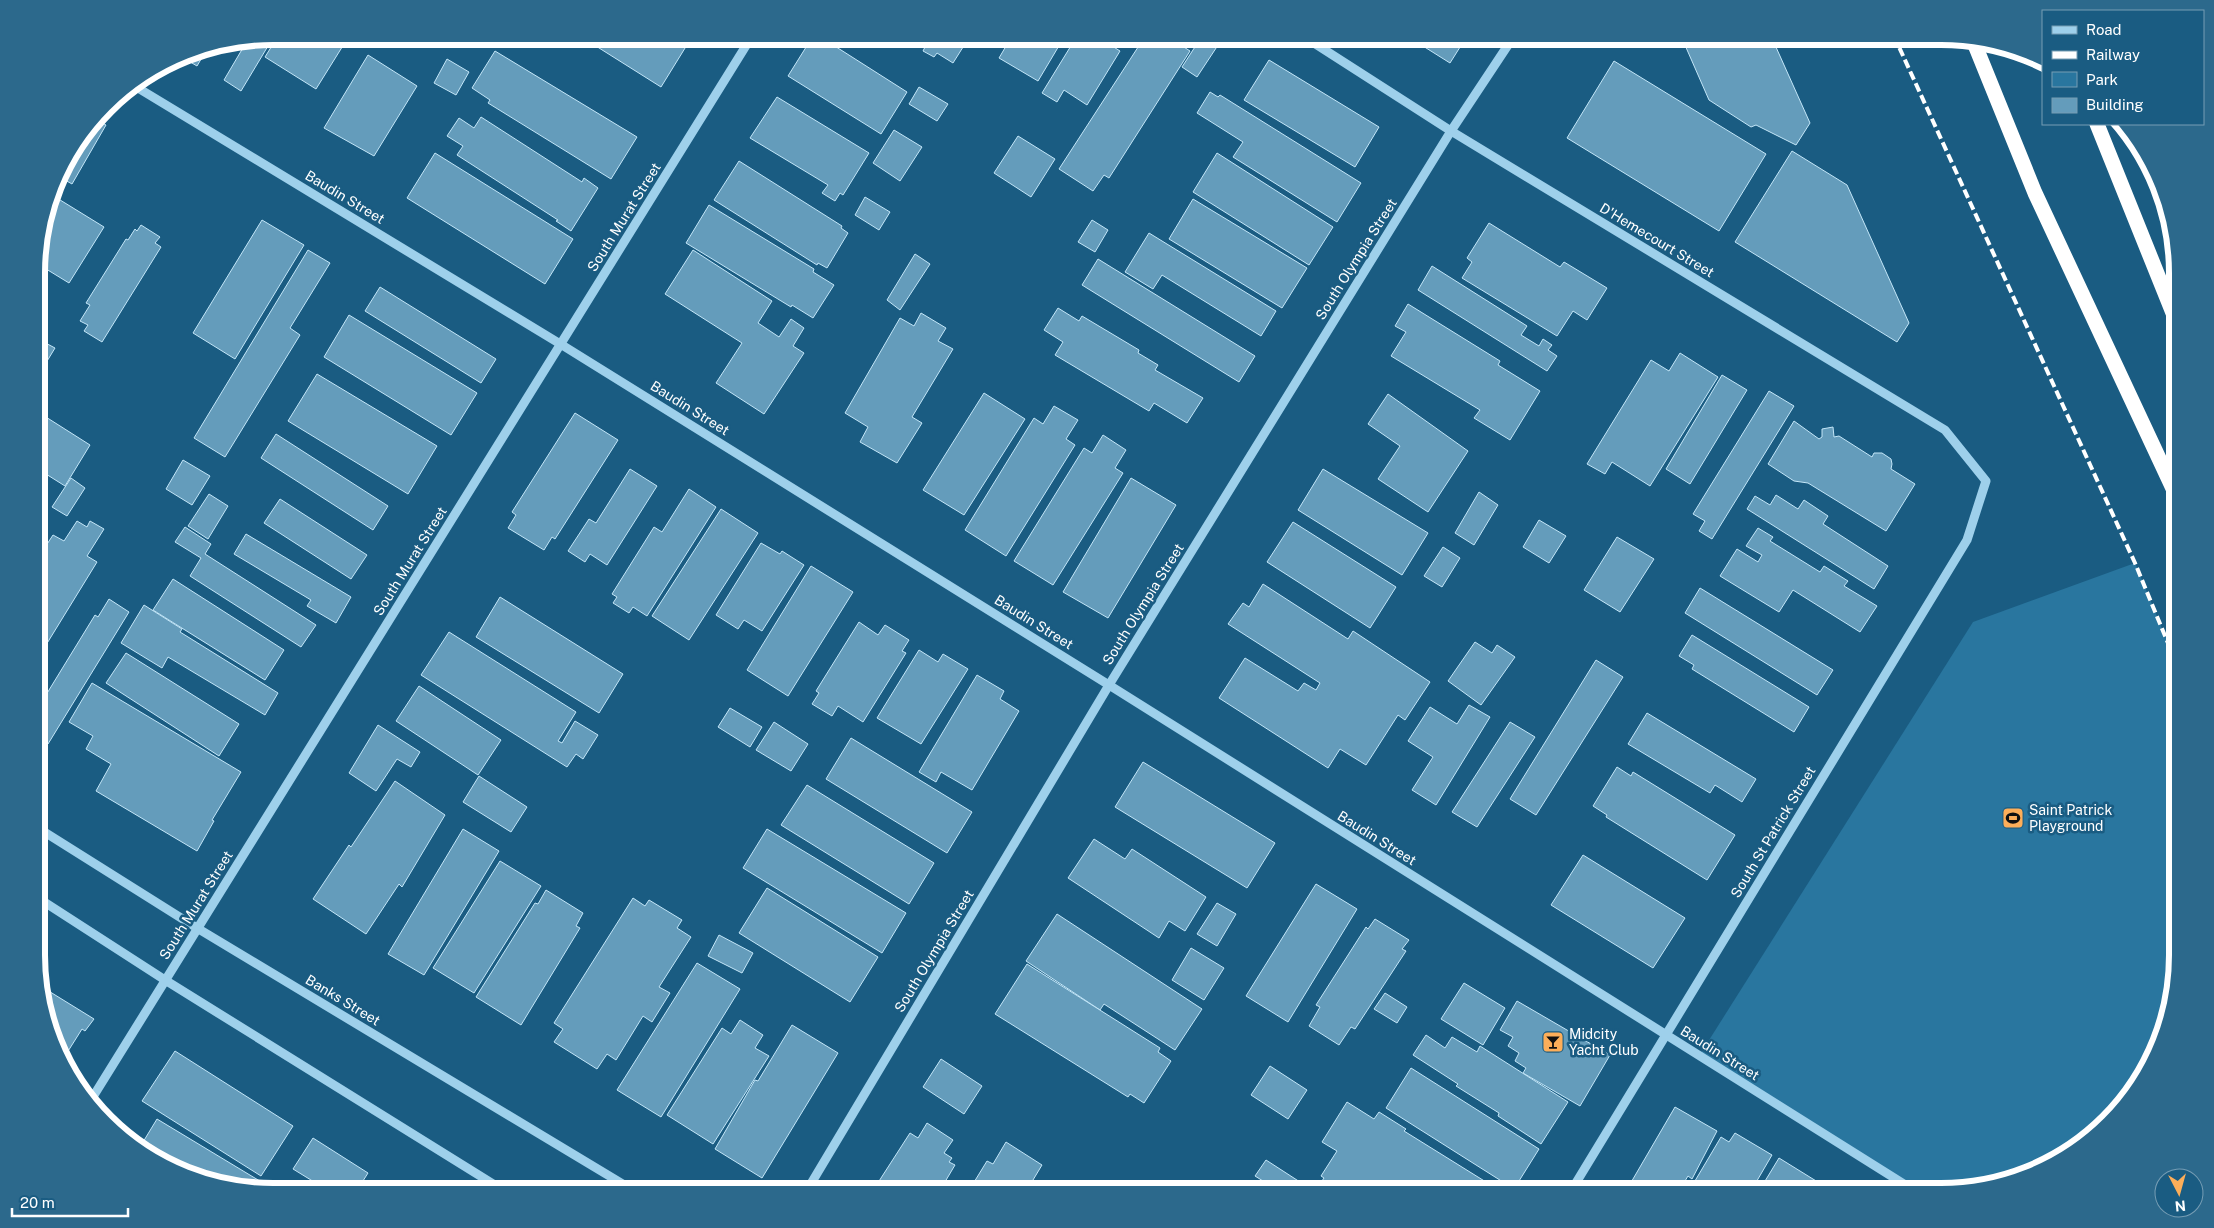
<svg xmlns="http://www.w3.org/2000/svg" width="2214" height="1228" viewBox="0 0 2214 1228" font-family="'Public Sans',sans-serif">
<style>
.green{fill:#29769f}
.building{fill:#649cbb;stroke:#c3e6f8}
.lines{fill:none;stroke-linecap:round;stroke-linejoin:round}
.minor{stroke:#9ed0eb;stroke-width:9}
.highway{stroke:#fff;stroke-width:15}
.rail{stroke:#fff;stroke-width:4;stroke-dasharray:9 4;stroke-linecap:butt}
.labels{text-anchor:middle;stroke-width:5;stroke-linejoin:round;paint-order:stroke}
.street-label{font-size:14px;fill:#fff;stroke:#1a5c82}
.poi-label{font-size:14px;fill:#fff;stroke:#1a5c82;text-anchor:start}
.rim{fill:none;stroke:#fff;stroke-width:6}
</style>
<rect width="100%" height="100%" fill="#1a5c82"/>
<!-- green -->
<polygon class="green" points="2135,563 2177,665 2177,971 2146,1073 2072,1152 2017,1179 1957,1191 1915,1191 1699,1056 1973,622"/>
<!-- building -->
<g class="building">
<polygon points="274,36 241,91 224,80 247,41"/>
<polygon points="278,36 349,36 316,89 265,57"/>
<polygon points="580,36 684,36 690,40 661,87"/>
<polygon points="813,36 819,36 907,92 881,134 788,76"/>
<polygon points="907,36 970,36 953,63 937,53 934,57 923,51 925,47"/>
<polygon points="1012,36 1061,36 1063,39 1038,81 999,58"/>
<polygon points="1077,36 1114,36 1109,44 1120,51 1087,105 1064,90 1057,102 1042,93"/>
<polygon points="1140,36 1167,36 1190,51 1109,178 1104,175 1093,191 1059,169 1142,41 1138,38"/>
<polygon points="1202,36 1224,36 1197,77 1182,67"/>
<polygon points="1407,36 1467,36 1450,63"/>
<polygon points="1681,36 1771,36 1810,123 1796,145 1756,125 1751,127 1709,100"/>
<polygon points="207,49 197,66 180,56 182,54"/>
<polygon points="495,51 637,137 611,179 488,103 490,100 472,88"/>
<polygon points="368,55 417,86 374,156 324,128"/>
<polygon points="447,59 469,72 456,95 434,83"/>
<polygon points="1269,60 1379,127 1355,167 1244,100"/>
<polygon points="1614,61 1766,154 1719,231 1567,138"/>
<polygon points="919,87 948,104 937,121 909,104"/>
<polygon points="1210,92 1218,97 1220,95 1361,183 1337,222 1233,157 1243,142 1197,113"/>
<polygon points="777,97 869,153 843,195 840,193 835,201 822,193 828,185 750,138"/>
<polygon points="481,117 582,182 584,178 598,188 571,231 556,221 558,220 457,155 463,146 447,136 459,118 474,128"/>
<polygon points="97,120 106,125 72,184 58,176 61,168"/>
<polygon points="894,130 922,147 900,181 873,163"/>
<polygon points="1018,136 1055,159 1031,197 994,173"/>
<polygon points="1792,151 1847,185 1909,323 1897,342 1735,242"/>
<polygon points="435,153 573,239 545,284 407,198"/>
<polygon points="1217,153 1333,227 1309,265 1193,192"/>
<polygon points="739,161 842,226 841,228 848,233 827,268 818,263 817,265 714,200"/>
<polygon points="52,195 104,227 69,283 38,264 38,242"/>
<polygon points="865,197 890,212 879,230 855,215"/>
<polygon points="1193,199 1307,268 1282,308 1169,239"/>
<polygon points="709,205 814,269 813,272 834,285 813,318 792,305 791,307 686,243"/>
<polygon points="262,220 304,245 235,359 193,333"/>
<polygon points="1092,220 1108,230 1095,252 1078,242"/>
<polygon points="1489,223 1560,267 1564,262 1607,288 1587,320 1573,311 1557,336 1462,278 1472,262 1467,258"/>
<polygon points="141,225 160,237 155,243 161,247 102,342 84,331 88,325 80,321 90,305 86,303 126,239 128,240 135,229 137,231"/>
<polygon points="1149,233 1276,311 1261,336 1162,275 1153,289 1125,272"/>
<polygon points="308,250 330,263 290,328 300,335 225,457 194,438"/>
<polygon points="693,250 772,301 758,323 779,337 791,319 804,328 793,346 804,353 764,414 716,383 742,343 665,294"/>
<polygon points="915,254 930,264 900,310 887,300"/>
<polygon points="1098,259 1255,356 1239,382 1082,285"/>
<polygon points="1432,266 1527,326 1521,335 1539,346 1543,339 1552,345 1548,350 1557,356 1547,371 1418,290"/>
<polygon points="380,287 496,359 481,383 365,311"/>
<polygon points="1408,304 1500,361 1498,365 1540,391 1510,440 1474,418 1480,410 1391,356 1406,332 1395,326"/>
<polygon points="1058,308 1079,321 1082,316 1139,350 1138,353 1158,365 1155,370 1203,398 1187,423 1154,403 1149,411 1055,355 1063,342 1044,330"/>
<polygon points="921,313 946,328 938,341 953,349 912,417 922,423 897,463 860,442 868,427 845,413 900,318 914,326"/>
<polygon points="349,315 477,393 451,435 324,357"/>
<polygon points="38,339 55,348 38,376"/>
<polygon points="1680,353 1718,377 1650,486 1612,462 1605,474 1587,464 1651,360 1669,371"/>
<polygon points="317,374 437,446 408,494 288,421"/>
<polygon points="1722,375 1747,390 1690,484 1666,469"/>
<polygon points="1769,391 1794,406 1712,539 1699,531 1705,521 1693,514"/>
<polygon points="984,393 1025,419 964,515 923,490"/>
<polygon points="1388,394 1468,451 1428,512 1378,479 1400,446 1368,424"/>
<polygon points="1054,406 1078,420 1066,439 1075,445 1006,556 965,530 1034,418 1043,424"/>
<polygon points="38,412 90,445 65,486 38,469"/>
<polygon points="575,413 618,440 555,539 552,537 544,550 508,528 516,515 512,512"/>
<polygon points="1794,421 1819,439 1822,437 1822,429 1833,427 1834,437 1839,436 1872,457 1874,453 1882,453 1891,459 1892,464 1891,469 1915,484 1886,531 1808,483 1794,481 1768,464"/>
<polygon points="276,434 388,506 373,530 261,458"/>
<polygon points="1103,435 1126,450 1115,468 1123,473 1053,585 1014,561 1084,448 1092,453"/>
<polygon points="183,460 210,476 192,505 166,489"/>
<polygon points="630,469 657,486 607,565 590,554 585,562 568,551 589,519 596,523"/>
<polygon points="1323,469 1428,533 1402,575 1298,510"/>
<polygon points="71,478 85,488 67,516 52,507"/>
<polygon points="1131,478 1176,505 1108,618 1063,592"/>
<polygon points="689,489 716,507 647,616 633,607 629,613 613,603 617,597 612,594 654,527 662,532"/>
<polygon points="1479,492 1498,505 1474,545 1455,533"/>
<polygon points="209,494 228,506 208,539 188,526"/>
<polygon points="1776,495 1798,509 1804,500 1828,516 1823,524 1888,566 1874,589 1747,509 1755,496 1770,505"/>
<polygon points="280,499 367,555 351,579 264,523"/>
<polygon points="721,509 758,533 689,640 652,616"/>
<polygon points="1539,520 1566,536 1549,563 1523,547"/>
<polygon points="77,521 87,527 90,521 104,529 87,556 97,562 38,658 38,558 53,535 64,541"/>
<polygon points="1293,522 1396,587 1370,628 1267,562"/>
<polygon points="185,527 211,544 205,554 316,625 301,647 190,576 201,558 175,542"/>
<polygon points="1758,528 1773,537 1770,541 1820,572 1824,566 1848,581 1844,586 1877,606 1860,632 1793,590 1779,612 1720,576 1737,549 1758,562 1762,555 1746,546"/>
<polygon points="246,534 351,597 336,623 307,606 311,600 234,554"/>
<polygon points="1617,537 1654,559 1620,612 1584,590"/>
<polygon points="761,543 780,554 782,551 804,565 762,631 744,620 738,629 716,615"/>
<polygon points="1443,547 1460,558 1442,587 1424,576"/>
<polygon points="811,566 853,592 788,696 747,670"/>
<polygon points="173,579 284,650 265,680 153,610"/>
<polygon points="1263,584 1348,639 1353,631 1430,682 1405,720 1398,715 1366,765 1340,749 1328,768 1219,698 1245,658 1298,691 1304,683 1316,690 1320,683 1228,624 1243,603 1249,607"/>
<polygon points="1700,588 1833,670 1817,695 1685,613"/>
<polygon points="500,597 623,674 599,713 476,637"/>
<polygon points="109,599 129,612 48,744 38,738 38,708 95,615 98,617"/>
<polygon points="144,605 182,629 180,632 278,693 265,715 168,657 162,668 121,643"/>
<polygon points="859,622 878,635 885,625 909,640 902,651 906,653 863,722 838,706 832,716 812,704 819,693 816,691"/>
<polygon points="449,632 576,712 558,741 562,743 575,721 598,735 583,759 576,754 567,767 421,675"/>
<polygon points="1692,635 1809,707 1794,732 1692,669 1694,665 1679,656"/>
<polygon points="1475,642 1492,653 1497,645 1515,657 1481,705 1448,681"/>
<polygon points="919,650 938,662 943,654 968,669 921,744 877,718"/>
<polygon points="126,653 239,724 219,756 106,683"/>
<polygon points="1596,660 1623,677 1536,815 1510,799"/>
<polygon points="977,675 1004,691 1000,699 1019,711 972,790 941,772 936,782 919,772"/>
<polygon points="92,683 241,772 212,820 214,821 197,851 96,791 111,764 86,749 93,736 69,722"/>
<polygon points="419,686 501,740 478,775 396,721"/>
<polygon points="1469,705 1490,717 1436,805 1412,790 1433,757 1408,741 1430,707 1457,724"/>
<polygon points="730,708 762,727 750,747 718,727"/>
<polygon points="1647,713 1756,779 1742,802 1715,785 1710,793 1628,744"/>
<polygon points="774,722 808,744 791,771 756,750"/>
<polygon points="1510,722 1535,737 1477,827 1452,812"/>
<polygon points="378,725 420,752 411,767 397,759 376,791 349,773"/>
<polygon points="851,738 972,812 947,853 826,779"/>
<polygon points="1143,762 1275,843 1247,888 1115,807"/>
<polygon points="1617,767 1631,776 1633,772 1735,835 1707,880 1606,817 1607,815 1593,806"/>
<polygon points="479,776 527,807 511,832 463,802"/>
<polygon points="395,781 445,815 402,887 399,884 366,934 313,899 349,845 351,847"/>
<polygon points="807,785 934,863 909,904 781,825"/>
<polygon points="463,829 499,851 424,975 388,954"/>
<polygon points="767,829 906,913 882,953 743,868"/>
<polygon points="1094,839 1125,859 1132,849 1206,897 1185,931 1169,921 1159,938 1068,878"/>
<polygon points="1583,855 1685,918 1653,968 1551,905"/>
<polygon points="500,861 541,886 474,993 433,968"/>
<polygon points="1316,884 1357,909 1288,1022 1246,996"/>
<polygon points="767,888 878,957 850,1002 739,933"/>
<polygon points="546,890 583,913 576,926 580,928 521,1025 476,997 535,903 538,904"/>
<polygon points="633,898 645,906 649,900 682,920 677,928 691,937 659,987 670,993 652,1022 643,1016 616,1060 607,1054 597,1069 554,1042 563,1029 554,1023"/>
<polygon points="1217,903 1236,914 1217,946 1197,934"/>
<polygon points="1057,914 1202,1009 1175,1050 1104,1004 1100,1010 1026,961"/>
<polygon points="1375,919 1409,940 1402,949 1406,951 1355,1029 1351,1027 1339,1045 1309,1026 1320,1007 1316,1005 1366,927 1368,929"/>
<polygon points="719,935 753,953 742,973 708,956"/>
<polygon points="1191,948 1224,968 1204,1000 1172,980"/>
<polygon points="697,963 740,989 661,1117 617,1090"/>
<polygon points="1027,964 1160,1048 1158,1052 1171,1061 1144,1103 1130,1094 1128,1097 995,1014"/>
<polygon points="38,978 45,982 40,990 38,986"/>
<polygon points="1464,983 1505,1008 1483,1045 1441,1019"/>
<polygon points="47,990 94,1019 85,1031 82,1029 65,1056 71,1059 67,1064 43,997"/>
<polygon points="1385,993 1407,1007 1397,1023 1374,1009"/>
<polygon points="1517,1001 1610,1055 1580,1106 1523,1073 1526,1068 1515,1061 1519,1053 1508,1046 1513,1037 1500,1030"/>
<polygon points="740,1020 763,1035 755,1048 769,1056 713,1144 667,1115 722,1028 731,1034"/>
<polygon points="792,1025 838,1053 762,1178 715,1149 755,1080 758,1081"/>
<polygon points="1426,1035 1445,1048 1452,1037 1477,1052 1480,1046 1568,1102 1541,1144 1498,1116 1499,1113 1456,1086 1458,1084 1413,1055"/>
<polygon points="175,1051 293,1126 261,1176 142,1101"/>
<polygon points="941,1059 982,1086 964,1114 923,1087"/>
<polygon points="1270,1066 1307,1090 1288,1119 1251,1095"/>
<polygon points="1411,1068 1539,1149 1514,1189 1386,1108"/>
<polygon points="1347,1102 1374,1119 1379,1112 1406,1129 1404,1131 1486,1182 1480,1191 1315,1191 1324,1178 1321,1176 1337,1151 1322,1142"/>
<polygon points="1675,1107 1717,1131 1692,1179 1688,1176 1679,1191 1626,1191"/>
<polygon points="157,1119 278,1192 212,1184 155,1160 140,1147"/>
<polygon points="927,1123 953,1140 944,1153 952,1158 949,1162 955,1165 939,1192 872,1192 910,1133 918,1138"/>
<polygon points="1735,1133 1772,1155 1751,1191 1689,1191 1721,1137 1729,1142"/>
<polygon points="313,1138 368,1173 356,1192 322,1192 324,1188 293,1169"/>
<polygon points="1006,1142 1042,1165 1030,1185 1034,1187 1031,1192 968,1192 987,1161 993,1164"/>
<polygon points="1779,1158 1821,1184 1816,1191 1759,1191"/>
<polygon points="1266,1160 1300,1182 1294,1191 1279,1191 1255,1176"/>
<polygon points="1077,1185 1087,1192 1073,1192"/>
</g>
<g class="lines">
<!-- minor -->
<g class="minor">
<polyline points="1303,36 1451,131 1945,430 1986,481 1967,540 1571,1191"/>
<polyline points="133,85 562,345 1109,685 1915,1191"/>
<polyline points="38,828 197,928 636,1192"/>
<polyline points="38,898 165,980 506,1192"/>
<polyline points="91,1100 752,36"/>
<polyline points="806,1192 1109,685 1451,131 1514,36"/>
</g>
<!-- highway -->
<g class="highway">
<polyline points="1973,40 2035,193 2177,497"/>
<polyline points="2097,124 2177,323"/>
</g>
<!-- rail -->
<polyline class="rail" points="1894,36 2135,563 2177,665"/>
</g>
<!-- icons -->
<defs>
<g id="stadium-square" transform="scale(1.125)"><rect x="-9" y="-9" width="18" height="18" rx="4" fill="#fdae59" stroke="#1a5c82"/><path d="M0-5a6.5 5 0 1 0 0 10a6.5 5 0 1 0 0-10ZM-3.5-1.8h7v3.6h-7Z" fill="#111"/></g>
<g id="bar-square" transform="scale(1.125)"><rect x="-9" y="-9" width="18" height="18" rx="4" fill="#fdae59" stroke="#1a5c82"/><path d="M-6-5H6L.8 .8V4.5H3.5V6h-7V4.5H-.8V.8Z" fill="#111"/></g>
</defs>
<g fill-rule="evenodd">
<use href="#stadium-square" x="2013" y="818"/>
<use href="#bar-square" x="1553" y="1042"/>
</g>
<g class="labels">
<!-- street labels -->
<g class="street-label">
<text transform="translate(345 197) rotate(31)" y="5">Baudin Street</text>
<text transform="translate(624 217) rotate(-58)" y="5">South Murat Street</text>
<text transform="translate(1657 240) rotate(31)" y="5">D'Hemecourt Street</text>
<text transform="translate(1356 259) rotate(-58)" y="5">South Olympia Street</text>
<text transform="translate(690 408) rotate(32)" y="5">Baudin Street</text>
<text transform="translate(410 561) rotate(-58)" y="5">South Murat Street</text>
<text transform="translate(1143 604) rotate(-58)" y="5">South Olympia Street</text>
<text transform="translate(1034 622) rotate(32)" y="5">Baudin Street</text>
<text transform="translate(1773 832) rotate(-59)" y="5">South St Patrick Street</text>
<text transform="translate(1377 838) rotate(32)" y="5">Baudin Street</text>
<text transform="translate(196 905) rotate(-58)" y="5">South Murat Street</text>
<text transform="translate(934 951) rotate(-59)" y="5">South Olympia Street</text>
<text transform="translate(343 1000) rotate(31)" y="5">Banks Street</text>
<text transform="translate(1720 1053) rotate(32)" y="5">Baudin Street</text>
</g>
<!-- poi labels -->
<g class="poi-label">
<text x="2029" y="815">Saint Patrick<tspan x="2029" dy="16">Playground</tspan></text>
<text x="1569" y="1039">Midcity<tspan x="1569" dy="16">Yacht Club</tspan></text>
</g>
</g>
<!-- crop -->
<path d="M0 0H2214V1228H0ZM273 45H1941A228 228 0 0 1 2169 273V955A228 228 0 0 1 1941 1183H273A228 228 0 0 1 45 955V273A228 228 0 0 1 273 45Z" fill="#2c698c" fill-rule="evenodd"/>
<path class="rim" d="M273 45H1941A228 228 0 0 1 2169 273V955A228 228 0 0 1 1941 1183H273A228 228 0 0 1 45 955V273A228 228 0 0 1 273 45Z"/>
<!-- legend -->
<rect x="2042" y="10" width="162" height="115" fill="#1a5c82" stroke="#769db4"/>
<rect x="2052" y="26" width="25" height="8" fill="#9ed0eb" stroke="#769db4"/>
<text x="2086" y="35" font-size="15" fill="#ffffff">Road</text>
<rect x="2052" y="51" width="25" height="8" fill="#ffffff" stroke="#769db4"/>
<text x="2086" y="60" font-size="15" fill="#ffffff">Railway</text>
<rect x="2052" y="72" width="25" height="15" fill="#29769f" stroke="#769db4"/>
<text x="2086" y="85" font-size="15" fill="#ffffff">Park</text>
<rect x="2052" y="98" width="25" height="15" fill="#649cbb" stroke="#769db4"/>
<text x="2086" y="110" font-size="15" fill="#ffffff">Building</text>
<!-- north arrow -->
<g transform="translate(2179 1193) rotate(174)"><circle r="24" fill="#1a5c82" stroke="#769db4"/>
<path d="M0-4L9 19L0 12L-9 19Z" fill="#fdae59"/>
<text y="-8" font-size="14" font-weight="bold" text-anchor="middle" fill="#ffffff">N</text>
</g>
<!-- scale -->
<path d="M12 1208v8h116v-8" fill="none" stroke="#ffffff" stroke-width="2.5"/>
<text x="20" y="1208" font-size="15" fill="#ffffff" stroke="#1a5c82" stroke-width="4" paint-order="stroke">20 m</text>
</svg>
